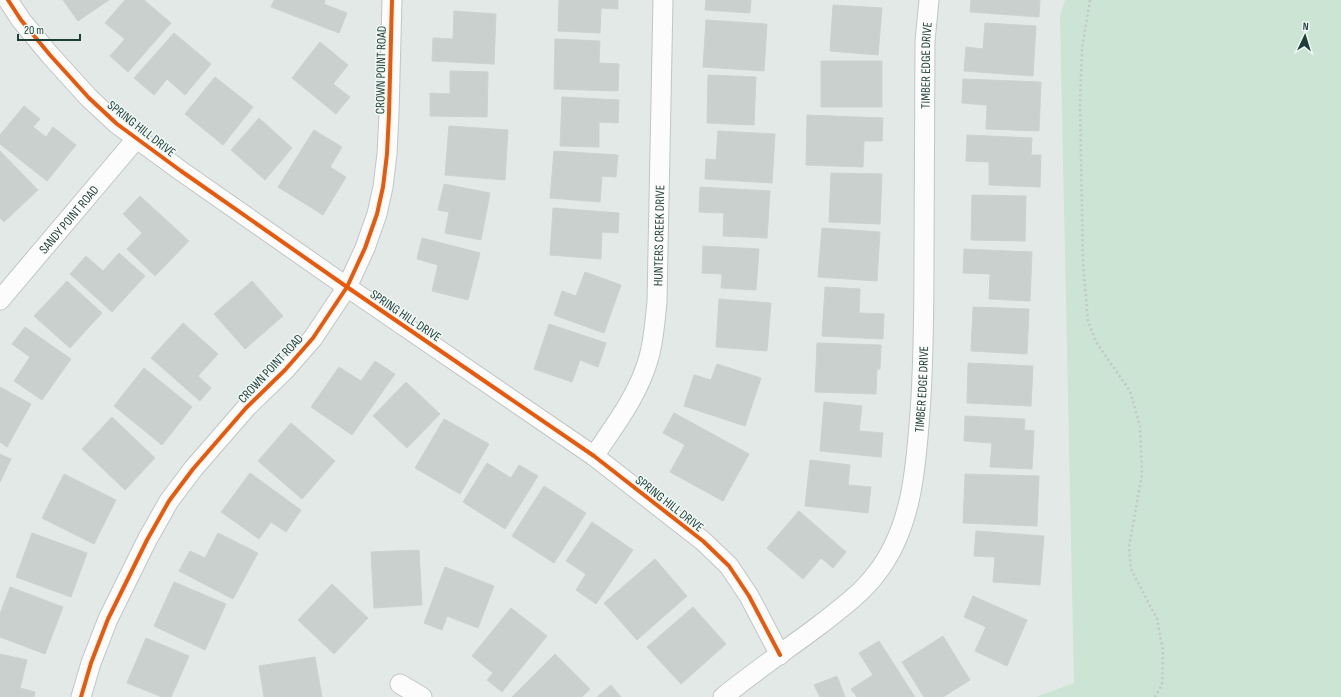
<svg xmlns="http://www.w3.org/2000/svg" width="1341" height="697" viewBox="0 0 1341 697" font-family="'Sofia Sans Condensed',sans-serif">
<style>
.green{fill:#cbe4d4}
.building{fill:#cad0ce;stroke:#cbd2d0}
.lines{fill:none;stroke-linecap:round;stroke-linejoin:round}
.street-casing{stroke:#c0c6c4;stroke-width:21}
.path{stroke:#c0c9c7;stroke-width:2.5;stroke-dasharray:2 3;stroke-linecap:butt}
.street{stroke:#fbfcfb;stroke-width:19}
.cycleway-casing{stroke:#f0f8f5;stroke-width:6}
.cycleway{stroke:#e8590c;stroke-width:4}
.labels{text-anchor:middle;stroke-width:3;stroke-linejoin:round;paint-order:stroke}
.street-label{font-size:13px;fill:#1f3e38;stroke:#f0f8f5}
</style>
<rect width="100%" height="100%" fill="#e3e9e7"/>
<!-- green -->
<polygon class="green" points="1065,0 1341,0 1341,697 1036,697 1074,683 1060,16"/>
<!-- building -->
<g class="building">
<polygon points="63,0 109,0 78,21"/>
<polygon points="125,0 144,0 171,23 128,72 110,56 125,39 105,23"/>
<polygon points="274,0 325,0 324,4 347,13 339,33 271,7"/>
<polygon points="559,0 618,0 618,9 601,8 600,33 558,31"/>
<polygon points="706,0 751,0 750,13 705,10"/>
<polygon points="971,0 1040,0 1039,17 970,12"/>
<polygon points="833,5 882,8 878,55 830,51"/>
<polygon points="454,11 496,14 494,64 432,61 433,38 453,39"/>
<polygon points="706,20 767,24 764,71 703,67"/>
<polygon points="985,23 1036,26 1033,76 964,71 966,47 983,49"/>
<polygon points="174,33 211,64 185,95 167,79 154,95 134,78"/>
<polygon points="555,39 600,41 599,63 619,64 618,91 554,89"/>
<polygon points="320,42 348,65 333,84 350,97 336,114 292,78"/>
<rect x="821" y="61" width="61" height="46"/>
<polygon points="450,71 488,72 487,117 430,116 430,93 450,94"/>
<polygon points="708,75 756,77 754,125 707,123"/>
<polygon points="215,77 253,107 223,145 185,114"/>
<polygon points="963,79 1041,82 1039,131 986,129 987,105 962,103"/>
<polygon points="562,97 619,100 618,123 599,122 599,147 560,146"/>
<polygon points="24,106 40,119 33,127 46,137 53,127 76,145 47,181 0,144 0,135"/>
<polygon points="807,115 883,118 882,141 864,141 863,167 806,165"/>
<polygon points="259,118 292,148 265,180 231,150"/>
<polygon points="449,126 508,130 505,180 445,175"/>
<polygon points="314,130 342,147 330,167 346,177 323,215 278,187"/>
<polygon points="718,131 775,134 772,183 705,179 706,159 716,160"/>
<polygon points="967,135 1032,138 1031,155 1041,155 1040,187 989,185 989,162 966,161"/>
<polygon points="0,151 38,190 4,222 0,218"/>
<polygon points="554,151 618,155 616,177 602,176 600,202 550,198"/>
<polygon points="831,173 882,174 880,224 829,222"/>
<polygon points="444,184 490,193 481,240 445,233 449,212 438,210"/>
<polygon points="700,187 770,191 767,238 723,236 724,213 699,212"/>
<polygon points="972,195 1026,196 1025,241 971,240"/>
<polygon points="140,196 189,241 155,276 127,249 142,233 123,214"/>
<polygon points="553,208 619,213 618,233 602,232 601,259 550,255"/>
<polygon points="822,228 880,232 877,281 818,277"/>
<polygon points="422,238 480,253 468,300 432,291 438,265 417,259"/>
<polygon points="703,246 759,249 756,290 721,288 722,274 702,273"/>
<polygon points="964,249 1032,252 1030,301 989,299 990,274 963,273"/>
<polygon points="119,253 145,276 112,312 70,274 86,256 103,271"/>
<polygon points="585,272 621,285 604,333 554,315 562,291 576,296"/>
<polygon points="67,281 102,313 70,348 34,316"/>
<polygon points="252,281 283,316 245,349 214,314"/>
<polygon points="825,287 860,289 859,313 884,314 883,339 822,336"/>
<polygon points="719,299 771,303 767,351 716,347"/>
<polygon points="973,307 1029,309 1027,354 971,351"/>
<polygon points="183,323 218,354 198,376 211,388 200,401 151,358"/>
<polygon points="549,324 606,343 598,367 580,360 572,382 534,369"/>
<polygon points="25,327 71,359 42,400 14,381 30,357 12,344"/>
<polygon points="817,343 881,345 880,369 877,369 876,394 815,392"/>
<polygon points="375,361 395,374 352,435 311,407 339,367 361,381"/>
<polygon points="968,363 1033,366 1031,406 967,403"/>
<polygon points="717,364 761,378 745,426 684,406 694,375 711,380"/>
<polygon points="144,368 192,407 162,445 114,406"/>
<polygon points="406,382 440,414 407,448 373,416"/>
<polygon points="0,387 31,404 7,447 0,442"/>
<polygon points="824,402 862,406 859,431 883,433 881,457 820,451"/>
<polygon points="674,413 749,454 723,501 670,472 685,445 663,433"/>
<polygon points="965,416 1025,419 1024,430 1034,431 1032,469 990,467 992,443 964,441"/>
<polygon points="112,417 155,458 125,490 82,449"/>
<polygon points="444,419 489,444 460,494 415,468"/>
<polygon points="291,423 335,461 302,499 258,461"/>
<polygon points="0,454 11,459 0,482"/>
<polygon points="810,460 850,465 848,485 871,487 868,513 805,506"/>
<polygon points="487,463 511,478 519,465 538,476 505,529 463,502"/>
<polygon points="250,473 301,510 286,532 271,522 259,539 221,512"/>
<polygon points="64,474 116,500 94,544 42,518"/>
<polygon points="965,474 1039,476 1037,526 963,523"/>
<polygon points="544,486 586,513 554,563 512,536"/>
<polygon points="799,511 846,552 833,568 821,558 803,579 767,548"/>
<polygon points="592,522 633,550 596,604 576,590 586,574 566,561"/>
<polygon points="976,531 1044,536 1040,585 993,582 995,557 974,556"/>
<polygon points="32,533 87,553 71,597 16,577"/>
<polygon points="218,533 258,553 233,599 179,571 190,551 205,558"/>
<polygon points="419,550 422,605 374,608 371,552"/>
<polygon points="655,559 687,596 637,640 604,603"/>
<polygon points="445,567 494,586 478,628 447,616 442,630 424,623"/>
<polygon points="174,582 226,604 205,650 154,626"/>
<polygon points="332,584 368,618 334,654 298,620"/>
<polygon points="10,587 63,607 45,654 0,637 0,614"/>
<polygon points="973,596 1027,620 1007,666 975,651 986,627 964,617"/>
<polygon points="693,607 726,644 681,684 647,647"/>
<polygon points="511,608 547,636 502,692 487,680 493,673 472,656"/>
<polygon points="943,636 970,680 943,697 924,697 902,662"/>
<polygon points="146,638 189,656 171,697 162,697 127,683"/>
<polygon points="879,641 915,697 857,697 851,689 873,675 859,653"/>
<polygon points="0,654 27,660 20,688 35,692 34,697 0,697"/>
<polygon points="555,654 590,689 582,697 512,697"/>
<polygon points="315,657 322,697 264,697 259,666"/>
<polygon points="837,676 845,697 820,697 814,685"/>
<polygon points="611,685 621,697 597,697"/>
</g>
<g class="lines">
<!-- street casing -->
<g class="street-casing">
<g id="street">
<polyline points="8,0 21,20 50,55 89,98 117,124 181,171 347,287 594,456 703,541 729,566 749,596 780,655"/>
<path id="s1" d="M0,300L137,138"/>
<path id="s2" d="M594,456C615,425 639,394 649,357C654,339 655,320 657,302L663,0"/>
<polyline points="400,684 422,697"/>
<polyline points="81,697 91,663 108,619 147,540 169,501 193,469 246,408 285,370 313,338 347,287 365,248 377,214 383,187 387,154 389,114 392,0"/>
<path id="s3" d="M723,697C755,671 789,648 821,624C840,609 861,594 876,574C912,529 916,467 920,412C924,359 924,306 924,252C924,182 925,111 925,41L929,0"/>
</g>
</g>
<!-- path -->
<polyline class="path" points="1090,0 1082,48 1080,105 1083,263 1088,321 1096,342 1130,391 1140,426 1142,474 1129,547 1131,569 1157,619 1163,650 1162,685 1155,697"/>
<!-- street -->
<use href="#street" class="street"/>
<!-- cycleway casing -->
<g class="cycleway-casing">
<g id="cycleway">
<polyline points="8,0 21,20 50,55 89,98 117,124 181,171 347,287 594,456 703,541 729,566 749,596 780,655"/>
<polyline points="81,697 91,663 108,619 147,540 169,501 193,469 246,408 285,370 313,338 347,287 365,248 377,214 383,187 387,154 389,114 392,0"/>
</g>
</g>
<!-- cycleway -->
<use href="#cycleway" class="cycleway"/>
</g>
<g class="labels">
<!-- street labels -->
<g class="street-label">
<text dy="5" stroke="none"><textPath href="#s3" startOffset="714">TIMBER EDGE DRIVE</textPath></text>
<text transform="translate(380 70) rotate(-89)" y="5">CROWN POINT ROAD</text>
<text transform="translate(142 128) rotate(38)" y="5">SPRING HILL DRIVE</text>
<text dy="5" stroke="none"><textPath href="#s1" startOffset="106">SANDY POINT ROAD</textPath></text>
<text dy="5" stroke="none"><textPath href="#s2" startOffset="236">HUNTERS CREEK DRIVE</textPath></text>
<text transform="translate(406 315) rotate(34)" y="5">SPRING HILL DRIVE</text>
<text transform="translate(270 368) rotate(-47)" y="5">CROWN POINT ROAD</text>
<text dy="5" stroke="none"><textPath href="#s3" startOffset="390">TIMBER EDGE DRIVE</textPath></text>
<text transform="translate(670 503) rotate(38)" y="5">SPRING HILL DRIVE</text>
</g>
</g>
<!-- north arrow -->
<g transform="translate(1305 36) rotate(4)" stroke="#f0f8f5" stroke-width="3" paint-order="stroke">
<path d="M0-3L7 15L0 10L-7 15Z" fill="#1f3e38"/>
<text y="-6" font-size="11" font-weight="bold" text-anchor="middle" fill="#1f3e38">N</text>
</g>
<!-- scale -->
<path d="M18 34v6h62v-6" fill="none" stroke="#1f3e38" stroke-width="2"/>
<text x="24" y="34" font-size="12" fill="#1f3e38" stroke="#f0f8f5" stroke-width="3" paint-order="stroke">20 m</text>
</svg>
